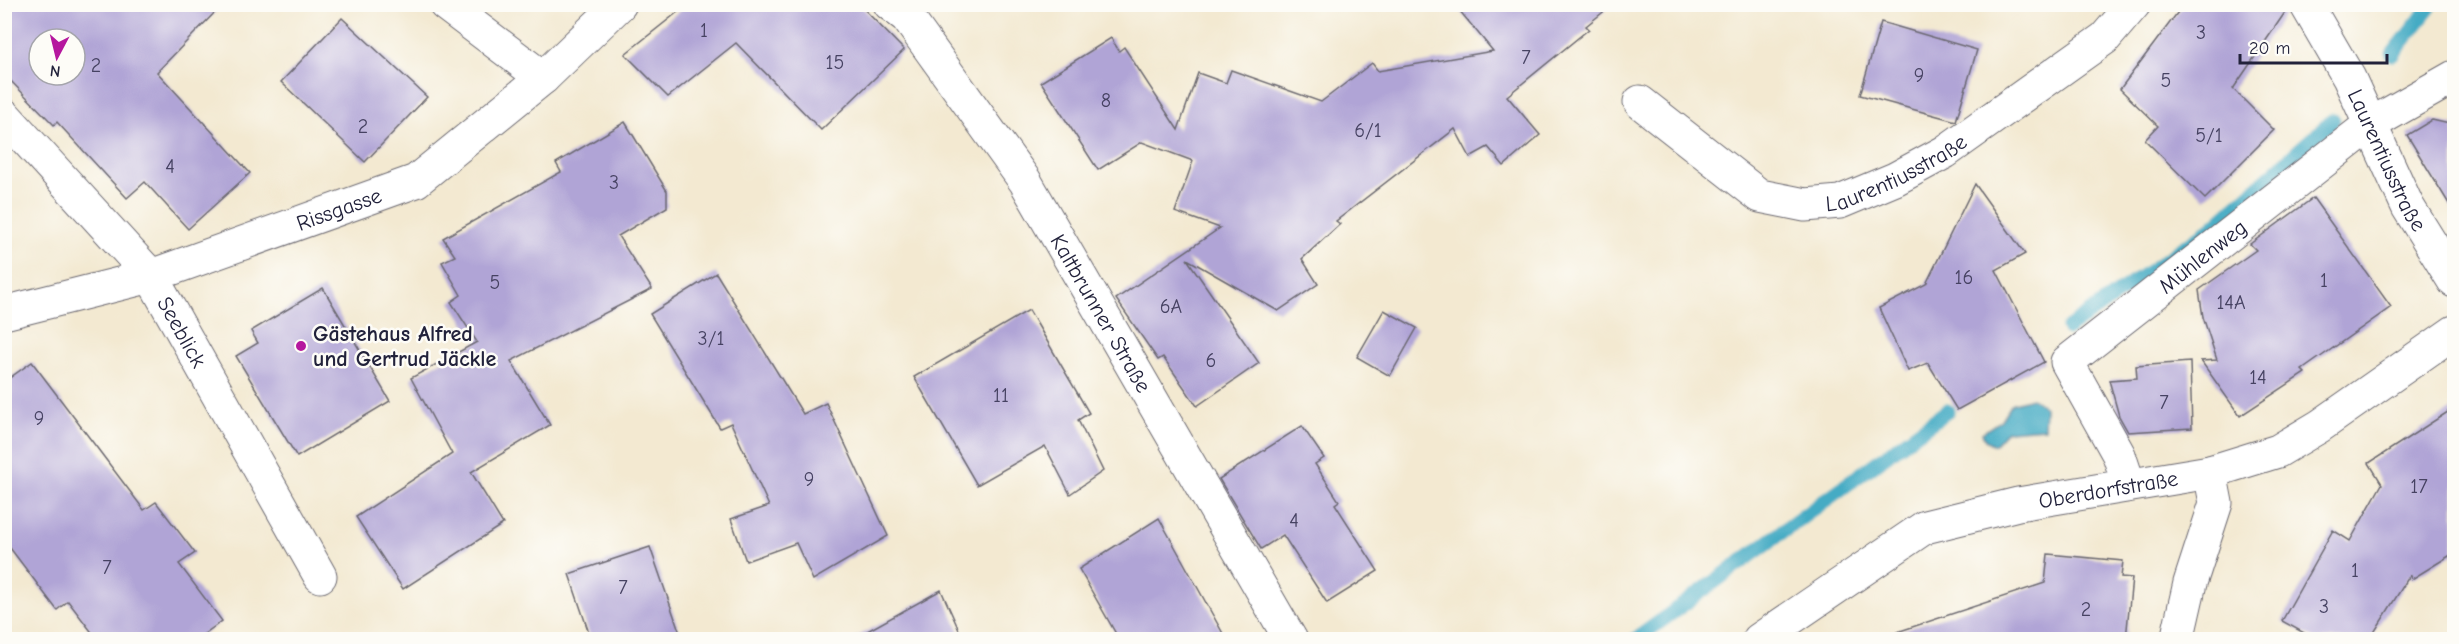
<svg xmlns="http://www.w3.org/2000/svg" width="2459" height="644" viewBox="0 0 2459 644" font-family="'Comic Neue',sans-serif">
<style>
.water{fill:#44abc4;stroke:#336680;stroke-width:1.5}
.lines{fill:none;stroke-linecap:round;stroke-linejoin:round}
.stream{stroke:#44abc4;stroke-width:15}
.building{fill:#b0a4d6;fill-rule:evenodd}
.minor-casing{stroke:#6b6870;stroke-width:35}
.tertiary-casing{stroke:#6b6870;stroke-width:35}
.minor{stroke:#fff;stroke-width:33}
.tertiary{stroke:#fff;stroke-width:33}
.poi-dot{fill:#b5179e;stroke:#fdfcf7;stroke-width:2}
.labels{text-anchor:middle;stroke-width:5;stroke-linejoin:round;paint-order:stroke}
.number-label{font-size:20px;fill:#464262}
.street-label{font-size:22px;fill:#22223b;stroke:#fdfcf7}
.poi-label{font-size:22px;font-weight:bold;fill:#22223b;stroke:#fdfcf7;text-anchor:start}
</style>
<rect width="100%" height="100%" fill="#fdfcf7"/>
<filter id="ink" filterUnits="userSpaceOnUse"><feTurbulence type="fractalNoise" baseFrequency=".0167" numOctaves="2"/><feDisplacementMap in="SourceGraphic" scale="12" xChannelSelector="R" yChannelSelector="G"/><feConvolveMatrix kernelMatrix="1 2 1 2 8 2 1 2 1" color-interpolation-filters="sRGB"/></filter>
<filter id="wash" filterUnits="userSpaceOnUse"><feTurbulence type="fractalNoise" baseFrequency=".008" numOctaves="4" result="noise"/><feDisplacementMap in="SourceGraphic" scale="24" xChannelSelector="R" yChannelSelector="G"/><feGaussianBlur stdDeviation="1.35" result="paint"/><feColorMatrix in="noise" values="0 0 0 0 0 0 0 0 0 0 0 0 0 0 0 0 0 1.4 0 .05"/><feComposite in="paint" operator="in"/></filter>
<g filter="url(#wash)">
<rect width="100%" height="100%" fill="#f3e9d1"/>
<!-- water -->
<polygon class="water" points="2032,398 2045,408 2044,428 2007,431 1994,445 1985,440 1982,433 2001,420 2011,404"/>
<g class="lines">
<!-- stream -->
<g class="stream">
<polyline points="2393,54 2429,8"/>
<polyline points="2068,328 2211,229 2333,120"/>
<polyline points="1635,640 1947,411"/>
</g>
</g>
<g id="blocks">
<!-- building -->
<g class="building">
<path d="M4,4H223L157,72L250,173L188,229L145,182L127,198L57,122L54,125L4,74ZM39,39H75V75H39Z"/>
<polygon points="688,4 859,4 904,50 821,130 736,43 668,97 625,54"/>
<polygon points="1454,4 1613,4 1586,26 1589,29 1507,96 1540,135 1504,166 1488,147 1470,157 1455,129 1336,221 1340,224 1302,259 1318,284 1278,311 1187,259 1259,363 1197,406 1163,357 1158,360 1116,299 1220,228 1175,212 1193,161 1142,142 1098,170 1041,82 1111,38 1119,51 1124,47 1178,130 1198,73 1226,83 1231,70 1321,102 1372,63 1378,71 1493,51"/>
<polygon points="2184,4 2287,4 2288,8 2233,89 2274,130 2205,199 2145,140 2158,126 2120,89"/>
<polygon points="342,18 427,97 365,162 281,82"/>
<polygon points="1881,22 1977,50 1956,121 1860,95"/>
<polygon points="2432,120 2454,125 2454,212 2407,135"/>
<polygon points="625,122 667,191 667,207 618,236 652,289 511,361 550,425 471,472 503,524 403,589 356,517 452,454 411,378 477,342 451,302 461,295 442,262 455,256 443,238 561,172 556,163"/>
<polygon points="1975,184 2025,254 1996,270 2044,362 1957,410 1928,363 1908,371 1879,308 1926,284"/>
<polygon points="2313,198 2391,307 2302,370 2305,373 2240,416 2201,361 2217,360 2203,317 2199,290 2256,250 2250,244"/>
<polygon points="716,273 803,414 826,403 888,536 813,580 796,543 746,561 731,519 769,506 731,423 720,428 650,314"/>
<polygon points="323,288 390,401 297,457 236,356 258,343 251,331"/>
<polygon points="1029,310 1089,413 1078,420 1103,471 1070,494 1045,446 977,485 914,377"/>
<polygon points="1384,310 1417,328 1390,376 1357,357"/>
<polygon points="32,362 144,510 156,502 195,553 179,564 222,621 197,639 97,639 68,601 57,610 4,540 4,382"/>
<polygon points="2190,362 2192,428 2128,432 2119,416 2109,380 2137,378 2136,366"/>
<polygon points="2454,408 2454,553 2412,579 2410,575 2370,639 2315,639 2282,621 2333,530 2350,541 2382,484 2369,463"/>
<polygon points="1302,426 1324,458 1315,464 1339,501 1335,504 1378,571 1327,603 1283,535 1261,549 1219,479"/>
<polygon points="1159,518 1226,639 1119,639 1079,569"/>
<polygon points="650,547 682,639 591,639 569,574"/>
<polygon points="2048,554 2123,561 2121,577 2132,578 2126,639 1898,639 1897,632 2045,583"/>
<polygon points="941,590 963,639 853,639"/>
</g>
</g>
</g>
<g filter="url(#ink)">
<use href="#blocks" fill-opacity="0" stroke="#6b6870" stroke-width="1.5"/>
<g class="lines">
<!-- minor casing -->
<g class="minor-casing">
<g id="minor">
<polyline points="445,4 543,78"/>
<path id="s1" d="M2306,4L2349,78L2408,207L2454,281"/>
<path id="s2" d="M1640,102L1760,196L1805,205L1840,202L1895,179L1945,152L2105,38L2134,4"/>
<path id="s3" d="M4,115L151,276L320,576"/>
<path id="s4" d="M4,313L151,276L416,181L543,78L620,4"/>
<path id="s5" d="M2129,485L2119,455L2067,362L2371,124L2454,77"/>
<polyline points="2177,640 2190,583 2216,503 2210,472"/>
</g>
</g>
<!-- tertiary casing -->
<g class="tertiary-casing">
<g id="tertiary">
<path id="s6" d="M890,4L907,17L1025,181L1291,640"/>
<path id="s7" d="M1759,640L1925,527L2018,504L2210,472L2278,451L2320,426L2454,332"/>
</g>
</g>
<!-- minor -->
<use href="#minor" class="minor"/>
<!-- tertiary -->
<use href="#tertiary" class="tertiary"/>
</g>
</g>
<!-- markers -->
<circle class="poi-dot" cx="301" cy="346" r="6"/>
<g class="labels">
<!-- number labels -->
<g class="number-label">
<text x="704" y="37">1</text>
<text x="2201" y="39">3</text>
<text x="1526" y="64">7</text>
<text x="835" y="69">15</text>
<text x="96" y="72">2</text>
<text x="1919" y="82">9</text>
<text x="2166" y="87">5</text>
<text x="1106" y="107">8</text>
<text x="363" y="133">2</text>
<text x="1368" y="137">6/1</text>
<text x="2209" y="142">5/1</text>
<text x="170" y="173">4</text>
<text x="614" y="189">3</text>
<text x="1964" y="284">16</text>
<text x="2324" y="287">1</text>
<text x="495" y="289">5</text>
<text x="2231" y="309">14A</text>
<text x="1171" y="313">6A</text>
<text x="711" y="345">3/1</text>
<text x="1211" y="367">6</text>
<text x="2258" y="384">14</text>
<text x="1001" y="402">11</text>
<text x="2164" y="409">7</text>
<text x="39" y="425">9</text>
<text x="809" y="486">9</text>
<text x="2419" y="493">17</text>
<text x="1294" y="527">4</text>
<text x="107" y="574">7</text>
<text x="2355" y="577">1</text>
<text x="623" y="594">7</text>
<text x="2324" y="613">3</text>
<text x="2086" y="616">2</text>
</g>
<!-- street labels -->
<g class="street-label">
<text dy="8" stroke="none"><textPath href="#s1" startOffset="176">Laurentiusstraße</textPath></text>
<text dy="8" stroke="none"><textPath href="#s2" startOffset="296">Laurentiusstraße</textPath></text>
<text dy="8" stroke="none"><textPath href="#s4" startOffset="351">Rissgasse</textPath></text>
<text dy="8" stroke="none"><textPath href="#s5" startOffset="310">Mühlenweg</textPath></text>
<text dy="8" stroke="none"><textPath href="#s6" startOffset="376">Kaltbrunner Straße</textPath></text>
<text dy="8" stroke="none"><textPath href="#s3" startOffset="282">Seeblick</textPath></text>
<text dy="8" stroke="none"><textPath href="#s7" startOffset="388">Oberdorfstraße</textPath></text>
</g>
<!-- poi labels -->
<g class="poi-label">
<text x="313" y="341">Gästehaus Alfred<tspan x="313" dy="25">und Gertrud Jäckle</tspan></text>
</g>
</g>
<!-- margin -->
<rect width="2459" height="644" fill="none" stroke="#fdfcf7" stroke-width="24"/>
<!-- north arrow -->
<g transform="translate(57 57) rotate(187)"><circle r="28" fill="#fdfcf7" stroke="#a5a5ac" stroke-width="1.5"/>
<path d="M0-4.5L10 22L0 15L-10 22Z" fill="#b5179e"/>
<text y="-9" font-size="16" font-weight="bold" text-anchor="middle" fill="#22223b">N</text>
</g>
<!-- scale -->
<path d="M2240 54v9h147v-9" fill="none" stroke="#22223b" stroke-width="3"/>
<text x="2249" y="54" font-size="18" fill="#22223b" stroke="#fdfcf7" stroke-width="4.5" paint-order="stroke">20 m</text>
</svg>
